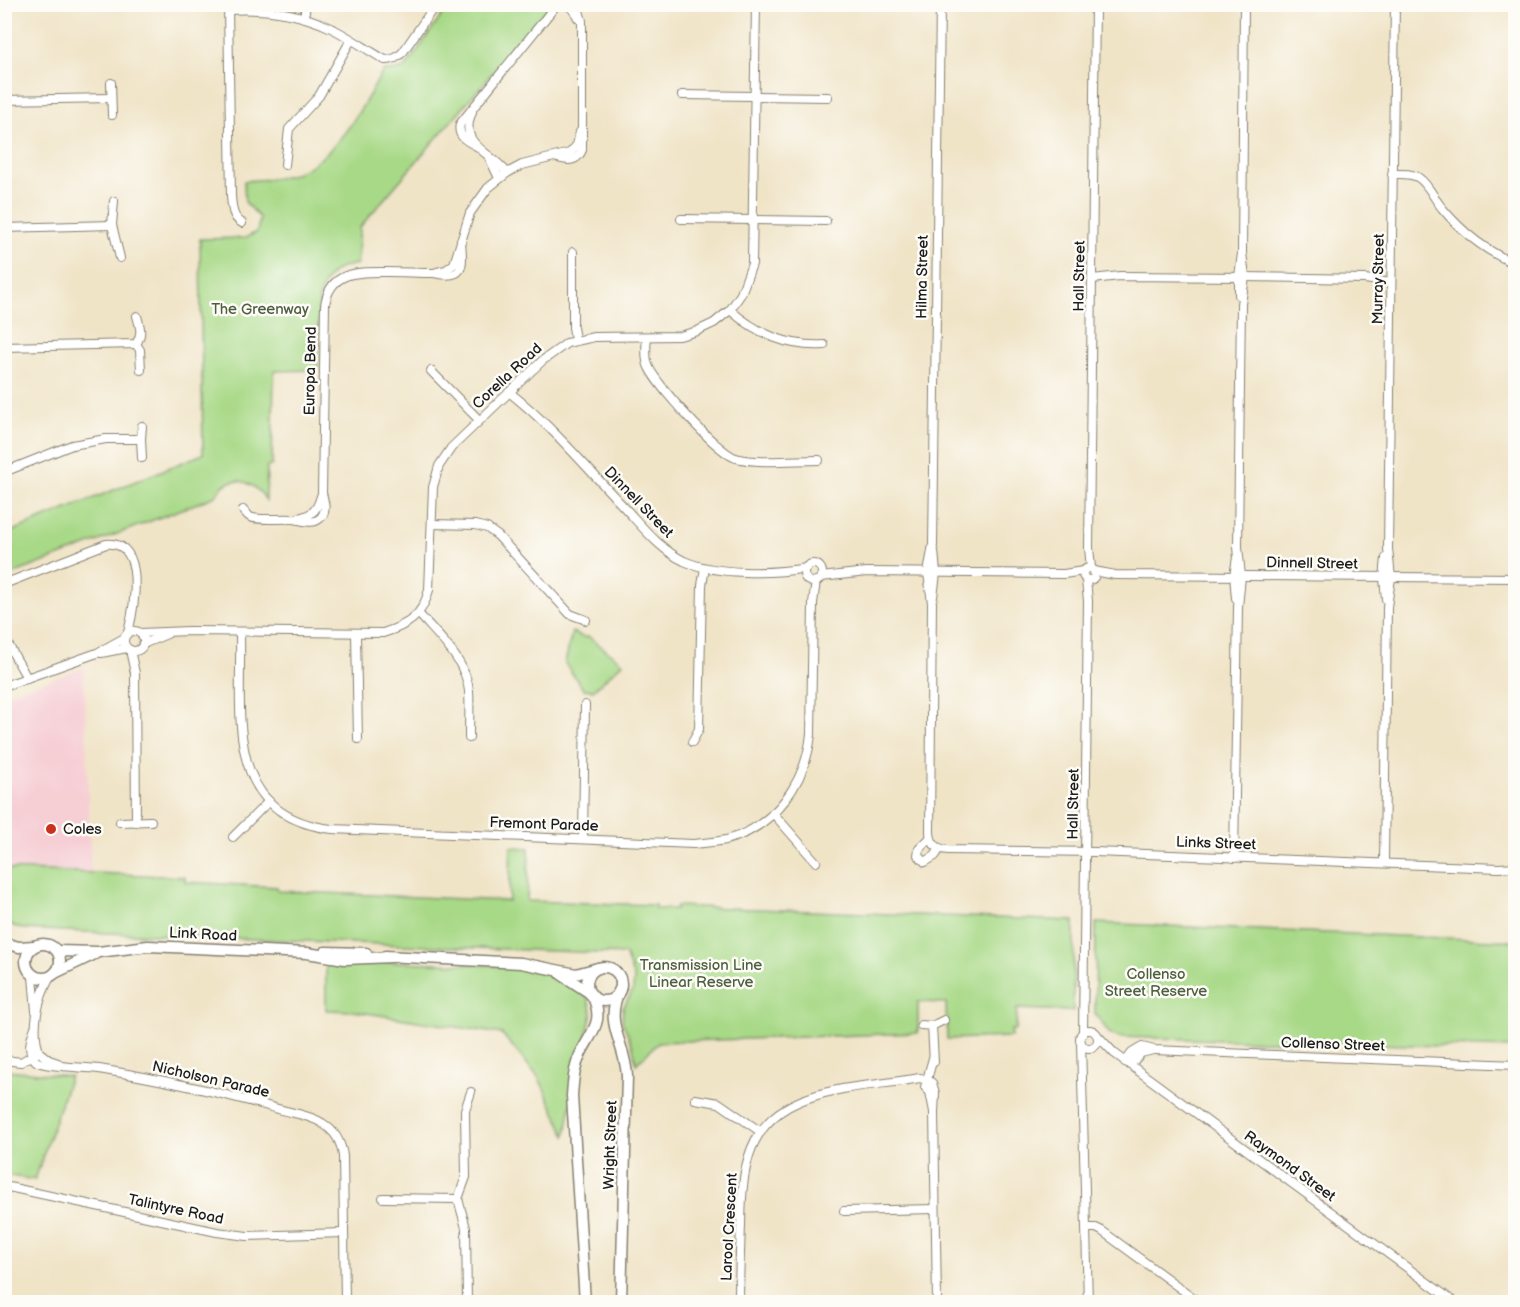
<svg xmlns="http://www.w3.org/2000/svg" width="1520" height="1307" viewBox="0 0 1520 1307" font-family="'Balsamiq Sans',sans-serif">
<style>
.built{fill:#f6cfd5}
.green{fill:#a8d987;stroke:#627a52;stroke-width:1.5}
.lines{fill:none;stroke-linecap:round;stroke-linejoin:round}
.minor-casing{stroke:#868072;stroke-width:10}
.tertiary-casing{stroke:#868072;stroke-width:13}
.minor{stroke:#fff;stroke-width:8}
.tertiary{stroke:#fff;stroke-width:10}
.poi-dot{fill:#c8321e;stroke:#fdfcf7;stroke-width:2}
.labels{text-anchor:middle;stroke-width:5;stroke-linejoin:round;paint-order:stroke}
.street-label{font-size:15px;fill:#1c1c1c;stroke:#fdfcf7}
.park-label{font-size:15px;fill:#4d5e41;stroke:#fdfcf7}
.poi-label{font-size:15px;fill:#1c1c1c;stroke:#fdfcf7;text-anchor:start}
</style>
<rect width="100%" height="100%" fill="#fdfcf7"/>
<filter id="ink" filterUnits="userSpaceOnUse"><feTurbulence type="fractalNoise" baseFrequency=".0167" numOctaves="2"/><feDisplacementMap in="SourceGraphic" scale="12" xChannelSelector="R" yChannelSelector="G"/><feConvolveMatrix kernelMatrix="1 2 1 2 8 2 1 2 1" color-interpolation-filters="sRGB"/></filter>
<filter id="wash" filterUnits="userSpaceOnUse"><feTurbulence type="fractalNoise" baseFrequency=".008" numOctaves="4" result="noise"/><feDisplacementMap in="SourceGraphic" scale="24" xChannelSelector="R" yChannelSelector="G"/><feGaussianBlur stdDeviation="1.35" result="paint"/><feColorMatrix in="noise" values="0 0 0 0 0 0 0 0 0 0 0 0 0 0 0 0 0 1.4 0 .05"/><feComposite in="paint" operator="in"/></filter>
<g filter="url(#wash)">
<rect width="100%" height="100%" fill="#f0e4c7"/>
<!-- built -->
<polygon class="built" points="84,668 91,873 5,868 5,695"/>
<!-- green -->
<g class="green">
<path d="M449,5H551L360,227L357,264C335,267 326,275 319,297L318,370L274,371L272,465L267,467L266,500C255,481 228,471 216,496L5,577V534L203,454L200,239L245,238L257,232L260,218L245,202L244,181C261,180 280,179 296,173C336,158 363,106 383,71H392L405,68Z"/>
<polygon points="572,632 583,637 589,637 623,663 593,690 583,689 565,663"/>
<polygon points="511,847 529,848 527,901 655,905 655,909 676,909 676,906 1074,921 1073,1011 1017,1009 1016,1030 1011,1030 1011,1037 947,1039 946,1003 918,1002 918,1033 659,1042 636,1064 633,1047 622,1021 623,1008 633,990 634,978 625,954 107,933 23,929 5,923 4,869 185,877 185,882 277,887 278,891 509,901"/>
<polygon points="1096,923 1515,941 1515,1048 1117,1037 1109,1033 1095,1014"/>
<polygon points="326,960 467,964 516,967 540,972 556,977 587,996 592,1013 569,1115 566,1136 539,1078 502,1034 353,1011 326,1010"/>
<polygon points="6,1070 70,1076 35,1180 5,1175"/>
</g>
</g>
<g filter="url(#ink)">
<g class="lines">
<!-- minor casing -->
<g class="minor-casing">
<g id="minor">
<polyline points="566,4 574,10 578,18"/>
<path d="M940,4L933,545L928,573L932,603L930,831C930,843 936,849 948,850L1095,852L1499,868L1516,867"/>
<path d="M228,5L231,196C232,206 232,218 242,223"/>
<path d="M228,10C263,8 296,12 329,27C348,36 366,49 385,60C393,60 397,58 403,52L436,4"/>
<polyline points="304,18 306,4"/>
<polyline points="111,83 112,115"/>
<polyline points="682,95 828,97"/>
<polyline points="4,100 111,98"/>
<path d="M472,112C457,146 491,151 507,173"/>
<path d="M477,146C466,141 457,136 460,124L557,4"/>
<polyline points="489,157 499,178"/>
<path d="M557,158C568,161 577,162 582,150V21L577,4"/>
<polyline points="285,165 289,129 319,96 351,40"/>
<path d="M1392,174C1400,174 1412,173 1419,178C1429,185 1434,199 1442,208C1461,231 1487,252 1516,264"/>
<polyline points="114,201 112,225 120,258"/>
<polyline points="681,219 826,221"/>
<polyline points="4,228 112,225"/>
<polyline points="573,252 573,327 575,340"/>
<polyline points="437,272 446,270 454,264 470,213 488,188 507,173 522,165 570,153 577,145 580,132"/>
<polyline points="1092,279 1120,276 1245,277 1365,279 1391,283"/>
<polyline points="1239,295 1239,277 1242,253 1244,4"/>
<path d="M730,310C758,334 787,347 824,345"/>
<path d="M647,337C646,346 645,356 648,365C654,383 718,453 736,458C757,464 795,460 819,460"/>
<polyline points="136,344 140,350 141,370"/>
<path d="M4,347L136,344C143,334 140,327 137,316"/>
<polyline points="431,371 479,420"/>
<path d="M509,392C551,425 586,467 623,506C641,525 659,549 684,561C716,575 773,574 807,568"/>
<polyline points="142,458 141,439 142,426"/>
<polyline points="4,472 72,445 106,439 141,439"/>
<path d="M243,510C245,512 247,515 250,517C258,521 282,518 292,519C300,519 312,525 319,519C328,513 324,501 322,493L325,305C330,270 359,272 387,272C403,272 418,273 434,273C465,280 463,267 461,241"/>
<path d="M298,518C313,515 317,510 321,496"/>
<polyline points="432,524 475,525 487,528 498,536 570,614 586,620"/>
<circle cx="813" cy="573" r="9"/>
<circle cx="1089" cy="574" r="6"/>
<polyline points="1091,568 1089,548 1095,4"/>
<polyline points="1094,571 1115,575 1516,578"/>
<polyline points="821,577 867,572 1064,574 1083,571"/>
<path d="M4,584L106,544C147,540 134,609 128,633"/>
<polyline points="933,597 936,573 934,551"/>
<polyline points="1236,598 1234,576 1237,557"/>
<polyline points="1386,599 1384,578 1386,558"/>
<path d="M419,614C438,636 466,660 469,691C470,707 469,723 469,738"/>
<circle cx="134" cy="641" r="10"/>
<path d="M140,633L189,631L383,633C408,625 422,617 429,590L433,487L439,466L451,448L542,361L567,343L594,337L680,336L697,331L714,323L730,310L741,294L752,264L756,4"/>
<path d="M240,633C242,713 222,816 332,829L693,844C704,843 715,842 726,840C775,827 806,782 811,734L813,603L816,581"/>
<polyline points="356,634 358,739"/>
<polyline points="4,637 27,678"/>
<polyline points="143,644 167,634"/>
<polyline points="130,650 135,673 136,822"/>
<polyline points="101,653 127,648"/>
<polyline points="4,686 97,653 124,638"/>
<polyline points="692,742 699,729 702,585 705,568"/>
<polyline points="773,813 816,862"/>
<polyline points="120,822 151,821"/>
<polyline points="233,837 269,801"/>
<polyline points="930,838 919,849 918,855 925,862 935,856 939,850"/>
<polyline points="583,839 585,705"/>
<polyline points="1234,858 1238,607 1241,576 1238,547 1241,304 1245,277 1242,253"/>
<polyline points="1384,863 1387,607 1391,578 1388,549 1395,4"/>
<polyline points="33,976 36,1011"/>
<path d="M50,977C38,999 31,1027 39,1052L49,1060L58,1063"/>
<polyline points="921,1025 932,1026 944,1020"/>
<polyline points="932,1026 934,1062"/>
<path d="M35,1027C31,1038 26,1051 36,1061C43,1067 87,1067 99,1069C159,1079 220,1092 278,1109C292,1113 310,1115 322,1123C335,1131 341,1141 343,1156L345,1302"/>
<circle cx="1089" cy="1039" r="9"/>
<polyline points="1083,1034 1088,601 1086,580"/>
<polyline points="1097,1035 1114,1053 1454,1302"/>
<polyline points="1081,1042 1088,1302"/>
<polyline points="933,1058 925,1087 930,1092 934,1112 937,1302"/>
<polyline points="4,1060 21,1062 35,1054"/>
<polyline points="1125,1062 1132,1053 1142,1047 1154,1050 1516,1065"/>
<polyline points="1130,1065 1141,1053 1153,1050"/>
<polyline points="695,1099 719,1103 761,1132"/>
<polyline points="4,1186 217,1232 247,1236 344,1233"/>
<polyline points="383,1198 458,1199 466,1228 467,1302"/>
<polyline points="458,1199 466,1177 465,1110 471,1092"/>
<polyline points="844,1211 935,1209"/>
<polyline points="1086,1228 1096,1228 1102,1231 1199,1302"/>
<path d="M739,1302C739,1277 740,1251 741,1225C742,1169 746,1119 808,1098C844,1085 883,1085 920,1078L928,1080L932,1083L935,1093L934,1112"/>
</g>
</g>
<!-- tertiary casing -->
<g class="tertiary-casing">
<g id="tertiary">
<polyline points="4,943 19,947 34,946"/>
<circle cx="43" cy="961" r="17"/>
<polyline points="57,951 98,952 148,946 307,953 345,959 392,957"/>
<polyline points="325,952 366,953"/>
<polyline points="385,956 521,963 576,974 598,968"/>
<circle cx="604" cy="984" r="17"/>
<polyline points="55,973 95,954"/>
<polyline points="561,974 590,993"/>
<path d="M619,991C604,1026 625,1041 627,1076L621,1302"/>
<path d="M585,1302L572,1096C573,1081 574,1067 581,1053C592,1031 605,1021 592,995"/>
</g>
</g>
<!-- minor -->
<use href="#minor" class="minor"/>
<!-- tertiary -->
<use href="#tertiary" class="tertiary"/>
</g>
</g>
<!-- markers -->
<circle class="poi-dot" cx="51" cy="829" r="6"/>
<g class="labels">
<!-- street labels -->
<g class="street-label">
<text transform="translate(1079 276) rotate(-89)" y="5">Hall Street</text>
<text transform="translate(922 277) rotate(-89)" y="5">Hilma Street</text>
<text transform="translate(1378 279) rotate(-89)" y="5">Murray Street</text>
<text transform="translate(310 371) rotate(-89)" y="5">Europa Bend</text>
<text transform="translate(507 376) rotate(-43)" y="5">Corella Road</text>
<text transform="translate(639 502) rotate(46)" y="5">Dinnell Street</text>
<text transform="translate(1312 563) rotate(1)" y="5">Dinnell Street</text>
<text transform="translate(1073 804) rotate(-89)" y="5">Hall Street</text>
<text transform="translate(544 824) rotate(2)" y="5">Fremont Parade</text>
<text transform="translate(1216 843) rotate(2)" y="5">Links Street</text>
<text transform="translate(203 934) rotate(3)" y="5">Link Road</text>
<text transform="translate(1333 1044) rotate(2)" y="5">Collenso Street</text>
<text transform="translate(211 1079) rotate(13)" y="5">Nicholson Parade</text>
<text transform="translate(610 1145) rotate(-88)" y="5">Wright Street</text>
<text transform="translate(1290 1166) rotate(36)" y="5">Raymond Street</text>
<text transform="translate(176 1209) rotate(12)" y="5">Talintyre Road</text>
<text transform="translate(729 1227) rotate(-87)" y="5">Larool Crescent</text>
</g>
<!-- park labels -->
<g class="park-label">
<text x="260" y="314">The Greenway</text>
<text x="701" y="970">Transmission Line<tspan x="701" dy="17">Linear Reserve</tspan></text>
<text x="1156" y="979">Collenso<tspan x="1156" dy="17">Street Reserve</tspan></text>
</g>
<!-- poi labels -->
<g class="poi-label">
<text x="63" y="834">Coles</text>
</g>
</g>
<!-- margin -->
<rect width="1520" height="1307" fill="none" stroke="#fdfcf7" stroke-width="24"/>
</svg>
